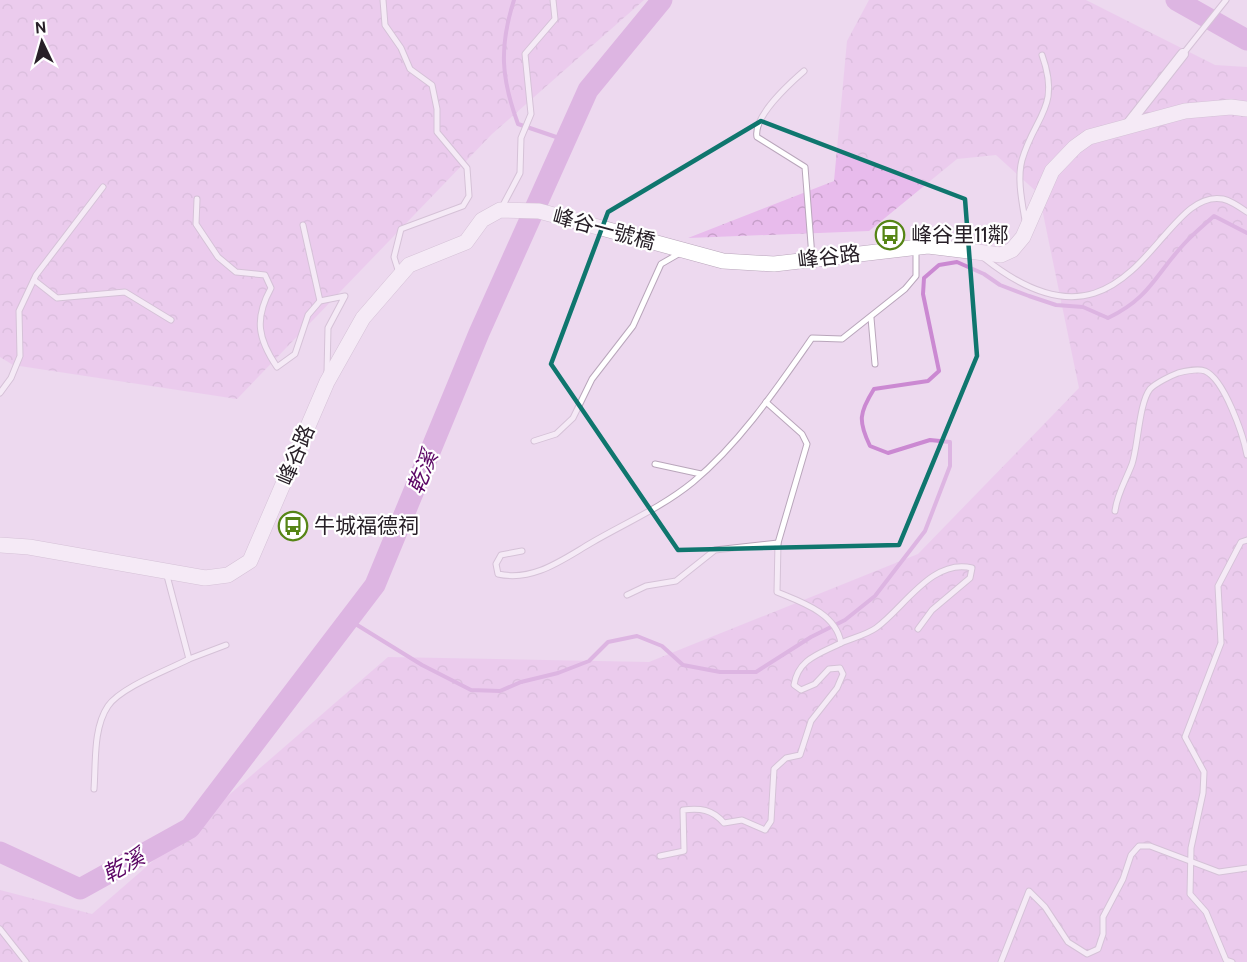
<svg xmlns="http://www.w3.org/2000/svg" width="1247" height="962" viewBox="0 0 1247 962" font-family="Cabin,'Noto Sans TC',sans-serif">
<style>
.forest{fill:url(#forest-crowns)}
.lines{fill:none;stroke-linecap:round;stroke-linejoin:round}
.stream{stroke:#cb89d2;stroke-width:4}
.river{stroke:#cb89d2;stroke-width:21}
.lane-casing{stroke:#b9a6bb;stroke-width:7}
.street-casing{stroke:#b9a6bb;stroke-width:12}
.secondary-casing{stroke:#b9a6bb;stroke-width:16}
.lane{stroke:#fff;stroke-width:5}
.street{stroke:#fff;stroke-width:10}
.secondary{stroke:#fff;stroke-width:15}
.marked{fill:none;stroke:#0f766e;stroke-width:4.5;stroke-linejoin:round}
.labels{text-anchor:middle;stroke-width:4.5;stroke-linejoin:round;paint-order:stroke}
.street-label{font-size:21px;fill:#282028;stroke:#fff}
.poi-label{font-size:21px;fill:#282028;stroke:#fff;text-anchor:start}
.water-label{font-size:22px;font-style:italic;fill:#5b0564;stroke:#fff}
</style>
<defs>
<pattern id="forest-crowns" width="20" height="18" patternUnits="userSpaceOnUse" patternTransform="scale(1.5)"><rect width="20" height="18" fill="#e8bbec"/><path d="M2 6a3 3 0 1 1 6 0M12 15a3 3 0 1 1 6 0" fill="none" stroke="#c7a0ca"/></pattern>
</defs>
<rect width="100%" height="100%" fill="#edd9ef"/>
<!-- forest -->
<g class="forest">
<polygon points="0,0 644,0 492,134 237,399 13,365 0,357"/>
<polygon points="869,0 1086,0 1215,65 1247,67 1247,962 0,962 0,890 92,914 388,657 649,662 918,554 1079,388 1039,194 996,155 957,159 869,231 688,238 834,181 847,41"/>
</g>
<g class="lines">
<!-- stream -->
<g class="stream">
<path d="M514,0C499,47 501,78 518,124L565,140"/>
<path d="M349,620L422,665L471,690L500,691L521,682L558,673L589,661L608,642L637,636L662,646L683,665L720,672H756L811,637L845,620L875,596L925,531L950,466V442L930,440L888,453L870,446C858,421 859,413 874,389L928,381L939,371L923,294L924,278L939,265L957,262L984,274L1000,285L1029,296L1056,305L1083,307L1108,318C1150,298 1155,275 1184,244C1193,234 1204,225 1214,216L1247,233"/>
</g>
<!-- river -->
<g class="river">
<polyline points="1176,0 1247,40"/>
<polyline points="0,852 80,889 190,828 375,585 479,333 588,90 662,0"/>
</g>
<!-- lane casing -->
<g class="lane-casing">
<g id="lane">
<polyline points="383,0 385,25 401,48 410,69 432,85 437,109 437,132 467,168 469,196 463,206 401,229 394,257 399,273"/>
<polyline points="1183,54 1226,0"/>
<path d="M804,71C789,84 753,117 757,137L805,167L812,257"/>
<path d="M197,199L196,224L218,257L236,272L265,275L271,288C254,319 258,339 277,367L295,354L308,315L320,301L345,296L328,328L327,372"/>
<polyline points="501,209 520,173 521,138 531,114 525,54 555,19 553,0"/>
<path d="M1025,220C1022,202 1017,178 1022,160C1035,115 1061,108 1042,55"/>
<polyline points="303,225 320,301"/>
<path d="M984,258C1132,376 1158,186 1223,199C1231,201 1240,207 1247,212"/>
<polyline points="34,280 57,298 125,292 171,320"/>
<polyline points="871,318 875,364"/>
<polyline points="0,393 11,378 20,356 19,311 36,275 103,187"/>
<polyline points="534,441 556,434 573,418 592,379 633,326 661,264 680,253"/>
<polyline points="655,464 701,474"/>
<path d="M1115,511C1117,494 1126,480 1132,464C1138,447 1139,403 1150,389C1156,383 1170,376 1178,373C1186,371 1197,368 1205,371C1224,379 1243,434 1247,455"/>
<path d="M522,551L501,555L496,564L498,574C533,582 562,560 591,543C625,523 661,508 693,482C740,443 777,388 812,338L842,339L905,289L916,276V249"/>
<polyline points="627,595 646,586 676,581 715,550 778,543"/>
<path d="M841,643C852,638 866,635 876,628C904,608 932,558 972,568L970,578L932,610L918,629"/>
<polyline points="189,659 226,645"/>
<path d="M94,789C96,763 93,728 108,706C121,687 168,670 189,659L166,572"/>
<path d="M660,856L684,851L683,810C700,808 712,809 724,823L742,820L765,830L771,821L774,769L786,758L800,755L811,721L837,688L843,674L840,668L829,669L815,684L801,690L794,685C798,659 819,654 841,643C836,613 801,602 777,592L778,543L807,444L802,434L766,402"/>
<polyline points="0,929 26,962"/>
<polyline points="1001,962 1029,891 1045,907 1068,942 1087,954 1098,949 1103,934 1103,917 1123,879 1131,855 1139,846 1150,846 1219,872 1247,868"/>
<polyline points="1232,962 1226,960 1206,912 1190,894 1191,848 1203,793 1204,772 1185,737 1221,643 1218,586 1241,542 1247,540"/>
</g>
</g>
<!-- street casing -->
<g class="street-casing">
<polyline id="street" points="1125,128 1183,54"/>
</g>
<!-- secondary casing -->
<g class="secondary-casing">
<polyline id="secondary" points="0,545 29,547 205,578 228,575 250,561 327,382 363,318 409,265 466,242 482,220 500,210 539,211 723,261 774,264 928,246 1001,255 1012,250 1023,237 1052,171 1075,147 1089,137 1185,111 1231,107 1247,109"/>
</g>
<!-- lane -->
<use href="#lane" class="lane"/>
<!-- street -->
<use href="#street" class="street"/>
<!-- secondary -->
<use href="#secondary" class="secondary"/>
</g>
<!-- marked area -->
<path d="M0 0H1247V962H0ZM761,121L965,199L977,356L899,545L678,550L551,364L608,212Z" fill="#edd9ef" fill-opacity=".55" fill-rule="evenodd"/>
<path class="marked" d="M761,121L965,199L977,356L899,545L678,550L551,364L608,212Z"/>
<!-- icons -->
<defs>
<g id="bus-ring" transform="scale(1.5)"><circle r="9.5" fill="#fff" stroke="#568516" stroke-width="1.5"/><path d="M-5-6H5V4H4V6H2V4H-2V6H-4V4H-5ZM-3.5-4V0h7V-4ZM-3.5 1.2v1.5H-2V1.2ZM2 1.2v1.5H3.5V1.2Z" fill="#568516"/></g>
</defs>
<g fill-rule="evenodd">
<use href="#bus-ring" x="890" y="235"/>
<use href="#bus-ring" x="293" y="526"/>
</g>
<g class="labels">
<!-- street labels -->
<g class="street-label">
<text transform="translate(604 229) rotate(15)" y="7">峰谷一號橋</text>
<text transform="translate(829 257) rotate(-7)" y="7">峰谷路</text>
<text transform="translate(296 455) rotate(-67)" y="7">峰谷路</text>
</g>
<!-- poi labels -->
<g class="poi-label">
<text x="911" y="242">峰谷里11鄰</text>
<text x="314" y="533">牛城福德祠</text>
</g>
<!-- water labels -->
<g class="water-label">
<text transform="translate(422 472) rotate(-68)" y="8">乾溪</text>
<text transform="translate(123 865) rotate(-29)" y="8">乾溪</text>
</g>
</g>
<!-- north arrow -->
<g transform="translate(42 42) rotate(355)" stroke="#ffffff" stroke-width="4.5" paint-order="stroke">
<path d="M0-4.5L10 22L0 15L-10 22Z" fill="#282028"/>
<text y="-9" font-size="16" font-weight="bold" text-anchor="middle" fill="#282028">N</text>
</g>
</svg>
